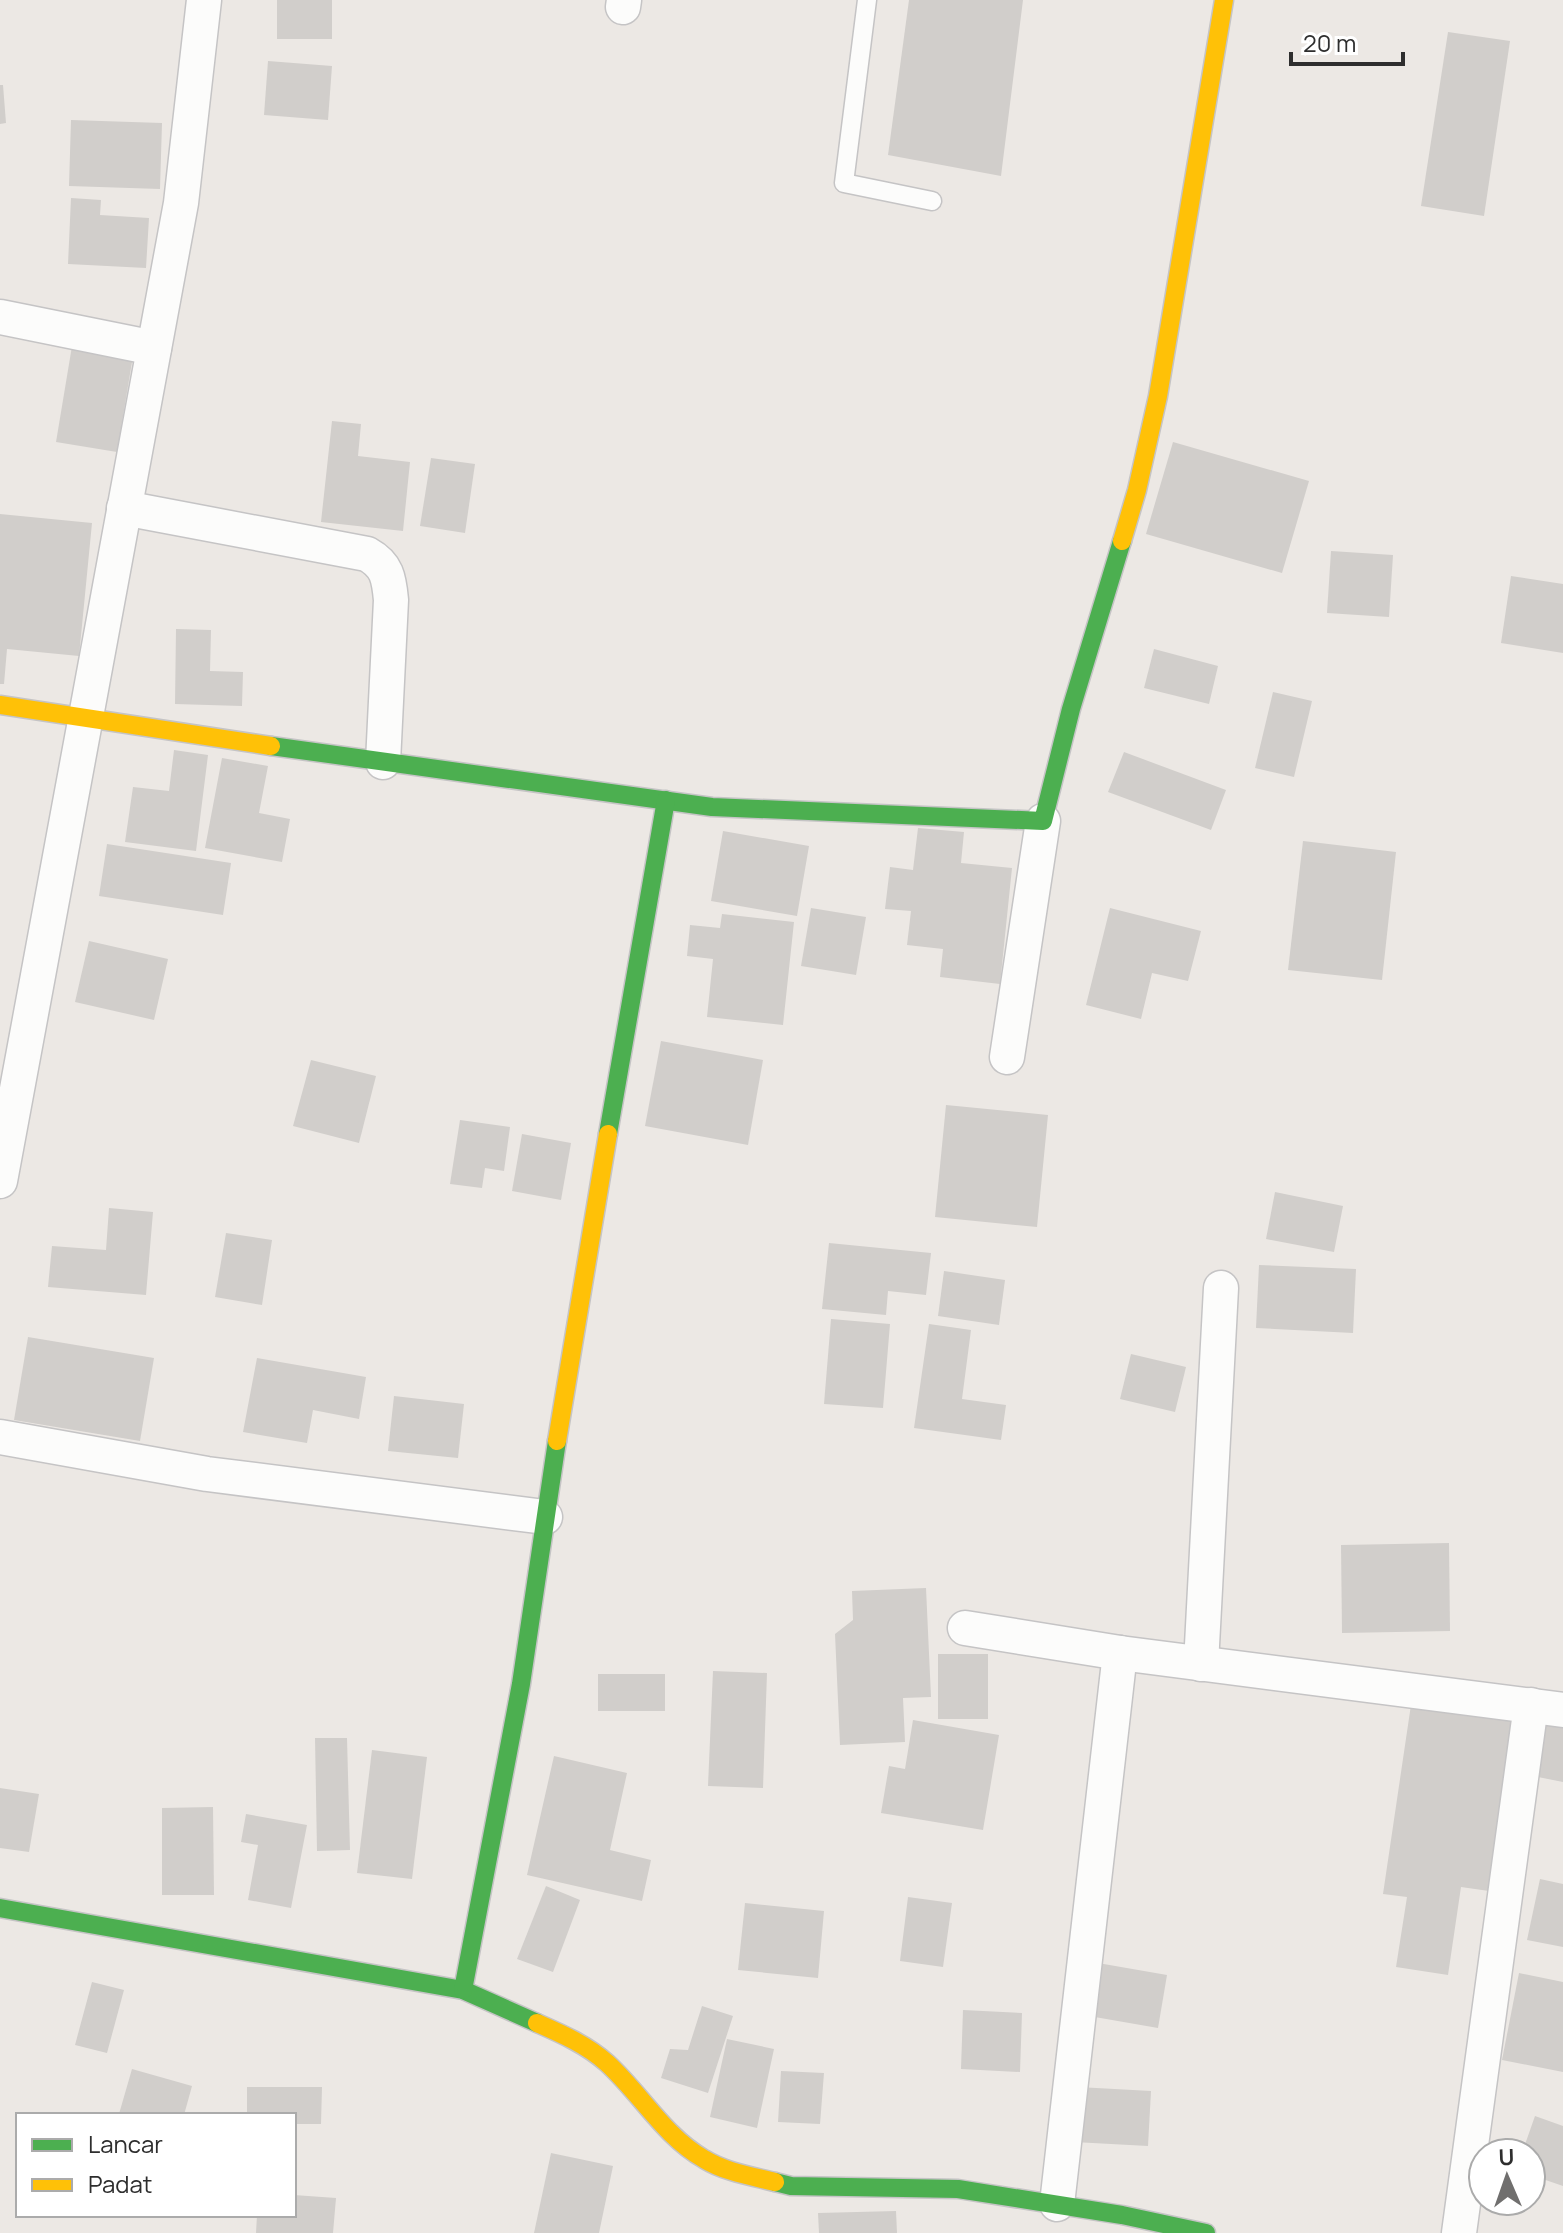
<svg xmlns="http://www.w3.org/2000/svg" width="1563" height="2233" viewBox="0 0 1563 2233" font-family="Manrope,sans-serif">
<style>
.building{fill:#d1cecb}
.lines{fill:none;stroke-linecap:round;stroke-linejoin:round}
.lane-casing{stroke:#c5c4c5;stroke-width:21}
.street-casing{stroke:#c5c4c5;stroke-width:37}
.fast-casing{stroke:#c5c4c5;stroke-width:21}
.slow-casing{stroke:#c5c4c5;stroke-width:21}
.lane{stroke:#fcfcfb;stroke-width:18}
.street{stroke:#fcfcfb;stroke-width:34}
.fast{stroke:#4caf50;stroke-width:18}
.slow{stroke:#ffc107;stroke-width:18}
</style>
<rect width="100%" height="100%" fill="#ece8e4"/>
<!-- building -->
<g class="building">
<rect x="277" y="0" width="55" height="39"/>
<polygon points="909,0 1023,0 1001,176 888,155"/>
<polygon points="1448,32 1510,41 1484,216 1421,206"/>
<polygon points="268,61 332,66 328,120 264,115"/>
<polygon points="0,85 3,85 6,123 0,124"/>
<polygon points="71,120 162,123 160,189 69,186"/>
<polygon points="71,198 101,200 100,215 149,218 146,268 68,264"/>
<polygon points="72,346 133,356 117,452 56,442"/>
<polygon points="332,421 361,424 358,456 410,462 403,531 321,522"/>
<polygon points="1173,442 1309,481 1282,573 1146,534"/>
<polygon points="431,458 475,464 465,533 420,526"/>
<polygon points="0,514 92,523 79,656 7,649 4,684 0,684"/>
<polygon points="1331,551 1393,555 1389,617 1327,613"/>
<polygon points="1511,576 1563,584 1563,653 1501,643"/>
<polygon points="176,629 211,630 210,671 243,672 242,706 175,704"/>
<polygon points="1154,649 1218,666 1209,704 1144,688"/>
<polygon points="1273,692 1312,701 1294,777 1255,768"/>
<polygon points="174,750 208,755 196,851 125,842 133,787 169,791"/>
<polygon points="1124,752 1226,790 1211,830 1108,792"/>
<polygon points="222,758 268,766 259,813 290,819 282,862 205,848"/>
<polygon points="918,828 964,832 961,863 1012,868 1000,984 940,977 943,949 907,945 911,911 885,909 890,867 913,870"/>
<polygon points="723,831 809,846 797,916 711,901"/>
<polygon points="1303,841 1396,852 1382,980 1288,970"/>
<polygon points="107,844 231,863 223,915 99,896"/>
<polygon points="811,908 866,917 856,975 801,966"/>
<polygon points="1110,908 1201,931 1188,981 1152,973 1141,1019 1086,1005"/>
<polygon points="722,914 794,922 783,1025 707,1017 713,959 687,956 690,925 720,928"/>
<polygon points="89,941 168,959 154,1020 75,1002"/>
<polygon points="661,1041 763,1060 748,1145 645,1126"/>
<polygon points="311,1060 376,1076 359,1143 293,1126"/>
<polygon points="946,1105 1048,1115 1037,1227 935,1217"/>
<polygon points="460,1120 510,1127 504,1171 485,1168 482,1188 450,1184"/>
<polygon points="522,1134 571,1143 561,1200 512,1191"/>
<polygon points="1275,1192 1343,1206 1334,1252 1266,1239"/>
<polygon points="109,1208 153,1212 146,1295 48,1287 52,1246 106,1250"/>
<polygon points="226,1233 272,1240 262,1305 215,1297"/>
<polygon points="829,1243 931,1253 926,1295 888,1291 886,1315 822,1309"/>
<polygon points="1259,1265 1356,1269 1353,1333 1256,1328"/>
<polygon points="944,1271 1005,1280 999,1325 938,1316"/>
<polygon points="831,1319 890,1324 883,1408 824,1404"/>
<polygon points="929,1324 971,1330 962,1399 1006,1405 1001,1440 914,1428"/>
<polygon points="28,1337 154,1358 140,1441 14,1420"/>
<polygon points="1131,1354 1186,1367 1175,1412 1120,1399"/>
<polygon points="257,1358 366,1377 359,1419 313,1410 307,1443 243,1432"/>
<polygon points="394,1396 464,1404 458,1458 388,1451"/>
<polygon points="1449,1543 1450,1631 1342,1633 1341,1545"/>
<polygon points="926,1588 931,1697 903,1698 905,1742 840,1745 835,1634 853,1620 852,1591"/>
<rect x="938" y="1654" width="50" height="65"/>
<polygon points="713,1671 767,1673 763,1788 708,1786"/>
<rect x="598" y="1674" width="67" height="37"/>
<polygon points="1412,1698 1530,1715 1503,1893 1461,1887 1448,1975 1396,1967 1407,1897 1383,1894"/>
<polygon points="913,1720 999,1735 983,1830 881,1813 889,1766 905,1769"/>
<polygon points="1544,1723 1563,1727 1563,1782 1533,1776"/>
<polygon points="315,1738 347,1738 350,1850 317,1851"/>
<polygon points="372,1750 427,1757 412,1879 357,1873"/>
<polygon points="554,1756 627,1773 610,1850 651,1860 642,1901 527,1875"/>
<polygon points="0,1788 39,1794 29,1852 0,1848"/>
<polygon points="213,1807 214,1895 162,1895 162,1808"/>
<polygon points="246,1814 307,1825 291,1908 248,1900 258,1845 241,1842"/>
<polygon points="1540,1879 1563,1884 1563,1947 1527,1940"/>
<polygon points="546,1886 580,1900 553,1972 517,1959"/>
<polygon points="908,1897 952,1903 943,1967 900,1961"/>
<polygon points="745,1903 824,1911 818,1978 738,1970"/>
<polygon points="1098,1963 1167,1975 1158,2028 1089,2016"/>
<polygon points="1519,1973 1563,1982 1563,2072 1502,2060"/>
<polygon points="92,1982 124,1990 107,2053 75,2045"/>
<polygon points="702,2006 733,2016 708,2093 661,2078 670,2049 688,2050"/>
<polygon points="963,2010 1022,2013 1020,2072 961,2069"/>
<polygon points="727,2039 774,2049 757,2128 710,2117"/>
<polygon points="132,2069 192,2086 184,2115 119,2114"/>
<polygon points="781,2071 824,2073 820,2124 778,2122"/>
<polygon points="247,2087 322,2087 321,2124 294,2124 294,2115 247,2115"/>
<polygon points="1078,2087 1151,2091 1148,2146 1074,2142"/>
<polygon points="1535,2116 1563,2126 1563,2186 1531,2175 1531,2153 1522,2153"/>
<polygon points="551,2153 613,2166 599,2233 534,2233"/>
<polygon points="294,2195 336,2198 333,2233 256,2233 257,2215 294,2215"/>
<polygon points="896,2211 897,2233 819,2233 818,2213"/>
</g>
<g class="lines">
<!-- lane casing -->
<g class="lane-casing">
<polyline id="lane" points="867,0 844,183 932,201"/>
</g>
<!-- street casing -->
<g class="street-casing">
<g id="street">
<polyline points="623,7 624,0"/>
<polyline points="0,317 154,348"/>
<path d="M124,508L367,554C387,565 389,578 391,600L383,762"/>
<polyline points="1007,1057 1043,821"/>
<polyline points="0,1181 181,203 204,0"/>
<polyline points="0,1437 207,1474 545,1517"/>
<polyline points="965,1628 1120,1653 1563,1710"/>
<polyline points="1201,1664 1221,1288"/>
<polyline points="1057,2204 1120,1653"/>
<polyline points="1459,2233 1531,1705"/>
</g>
</g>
<!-- fast casing -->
<g class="fast-casing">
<g id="fast">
<polyline points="271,746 712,807 1043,821 1071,709 1122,541"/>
<polyline points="608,1134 666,800"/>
<polyline points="0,1908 463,1990 537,2023"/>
<polyline points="463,1990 521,1684 557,1441"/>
<polyline points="775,2182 791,2186 958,2189 1122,2215 1206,2233"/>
</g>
</g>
<!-- slow casing -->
<g class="slow-casing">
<g id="slow">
<polyline points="1122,541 1137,490 1158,396 1224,0"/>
<polyline points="0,705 271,746"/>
<polyline points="557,1441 608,1134"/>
<path d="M537,2023C562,2034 587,2045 607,2063C641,2094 664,2136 704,2159C725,2172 751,2176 775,2182"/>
</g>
</g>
<!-- lane -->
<use href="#lane" class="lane"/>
<!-- street -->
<use href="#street" class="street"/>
<!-- fast -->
<use href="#fast" class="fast"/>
<!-- slow -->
<use href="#slow" class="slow"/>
</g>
<!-- legend -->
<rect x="16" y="2113" width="280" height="104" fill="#ffffff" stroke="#ababab" stroke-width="2"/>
<rect x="32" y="2139" width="40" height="12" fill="#4caf50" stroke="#ababab" stroke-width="2"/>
<text x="88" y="2153" font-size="24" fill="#2e2e2e">Lancar</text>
<rect x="32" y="2179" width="40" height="12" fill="#ffc107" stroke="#ababab" stroke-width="2"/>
<text x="88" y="2193" font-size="24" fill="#2e2e2e">Padat</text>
<!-- north arrow -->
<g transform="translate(1507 2177) rotate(358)"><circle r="38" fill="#ffffff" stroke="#ababab" stroke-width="2"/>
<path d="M0-6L14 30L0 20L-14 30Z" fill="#706f6e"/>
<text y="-12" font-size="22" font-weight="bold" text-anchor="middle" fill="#2e2e2e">U</text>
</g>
<!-- scale -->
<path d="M1291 52v12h112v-12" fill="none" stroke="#2e2e2e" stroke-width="4"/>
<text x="1303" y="52" font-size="24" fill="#2e2e2e" stroke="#ffffff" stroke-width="6" paint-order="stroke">20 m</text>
</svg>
